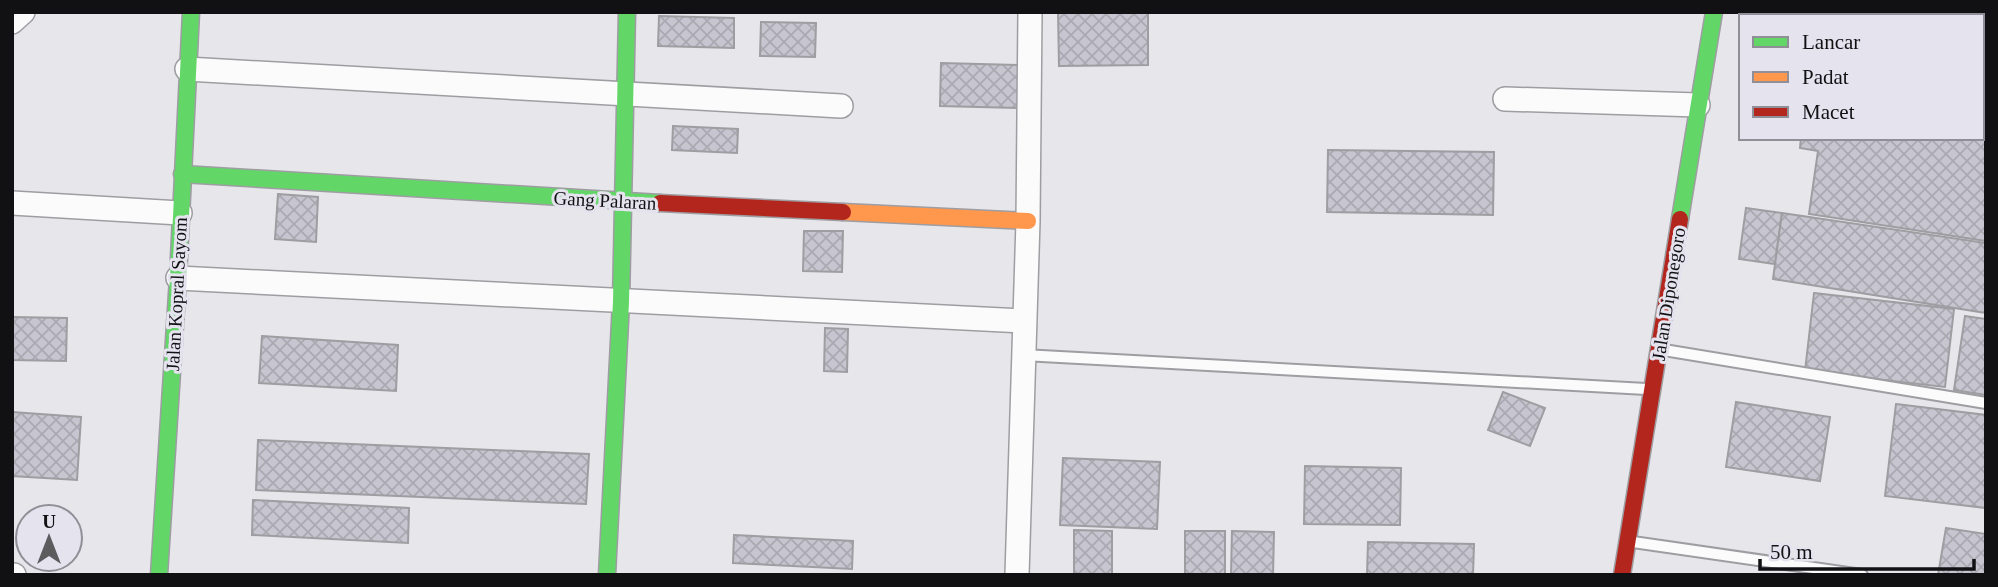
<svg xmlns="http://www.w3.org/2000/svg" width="1998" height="587" viewBox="0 0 1998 587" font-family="'Times New Roman',serif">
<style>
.building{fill:url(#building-cross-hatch);stroke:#9e9ea2;stroke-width:2}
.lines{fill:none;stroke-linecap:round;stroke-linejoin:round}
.lane-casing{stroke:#9e9ea2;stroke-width:14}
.street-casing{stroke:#9e9ea2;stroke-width:26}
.fast-casing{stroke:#9e9ea2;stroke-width:19}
.slow-casing{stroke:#9e9ea2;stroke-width:19}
.jam-casing{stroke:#9e9ea2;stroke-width:19}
.lane{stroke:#fbfbfc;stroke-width:10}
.street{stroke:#fbfbfc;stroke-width:23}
.fast{stroke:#63d668;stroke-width:16}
.slow{stroke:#ff974d;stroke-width:16}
.jam{stroke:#b3261e;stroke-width:16}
.labels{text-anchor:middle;stroke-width:6;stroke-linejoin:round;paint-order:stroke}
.street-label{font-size:19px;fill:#111114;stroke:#e4e3ee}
</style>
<defs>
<pattern id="building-cross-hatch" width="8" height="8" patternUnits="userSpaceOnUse" patternTransform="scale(1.75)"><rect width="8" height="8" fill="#c7c6d0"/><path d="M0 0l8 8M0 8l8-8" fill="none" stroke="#aaa9b2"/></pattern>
</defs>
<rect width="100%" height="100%" fill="#e6e6eb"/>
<!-- building -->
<g class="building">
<polygon points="1058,12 1148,12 1148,65 1059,66"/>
<polygon points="659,16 734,18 734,48 658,46"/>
<polygon points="761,22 816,23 815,57 760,56"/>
<rect x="1982" y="38" width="4" height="57"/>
<polygon points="941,63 1019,65 1018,108 940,106"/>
<polygon points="1982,107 1986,107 1986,241 1809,214 1818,151 1800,148 1801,138 1982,138"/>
<polygon points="673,126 738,129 737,153 672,150"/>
<polygon points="1328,150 1494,152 1493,215 1327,212"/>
<polygon points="278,194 318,197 316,242 275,239"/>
<polygon points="1746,208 1782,213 1775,264 1739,259"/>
<polygon points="1782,213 1986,243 1986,313 1773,279"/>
<polygon points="804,231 843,231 842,272 803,271"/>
<polygon points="1814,293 1954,309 1945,387 1805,371"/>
<polygon points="1965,316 1986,319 1986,395 1954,390"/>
<polygon points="12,317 67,318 66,361 12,360"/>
<polygon points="825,328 848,329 847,372 824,371"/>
<polygon points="262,336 398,345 396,391 259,383"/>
<polygon points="1503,392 1545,408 1530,446 1488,430"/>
<polygon points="1736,402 1830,417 1820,481 1726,467"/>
<polygon points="1896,404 1986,415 1986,508 1885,496"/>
<polygon points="12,412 81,417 77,480 12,476"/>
<polygon points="258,440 589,454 586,504 256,490"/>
<polygon points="1063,458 1160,462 1157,529 1060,525"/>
<polygon points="1305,466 1401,468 1400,525 1304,524"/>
<polygon points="253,500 409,508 408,543 252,535"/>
<polygon points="1946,528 1986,534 1986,575 1938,575"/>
<polygon points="1074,530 1112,531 1112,575 1074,575"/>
<rect x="1185" y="531" width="40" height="44"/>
<polygon points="1232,531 1274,532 1273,575 1231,575"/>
<polygon points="734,535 853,541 852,569 733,563"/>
<polygon points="1368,542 1474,544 1473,575 1367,575"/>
</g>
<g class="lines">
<!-- lane casing -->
<g class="lane-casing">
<g id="lane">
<polyline points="1664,350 1986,403"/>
<polyline points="1023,355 1646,389"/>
<polyline points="1633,542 1862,575"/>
</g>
</g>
<!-- street casing -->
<g class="street-casing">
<g id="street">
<polyline points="12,22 23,12"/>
<polyline points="187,69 841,106"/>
<polyline points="1505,99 1698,105"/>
<polyline points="12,203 180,213"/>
<polyline points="178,278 1024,321"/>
<polyline points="12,575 14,575"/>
<polyline points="1017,575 1028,221 1030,12"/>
</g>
</g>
<!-- fast casing -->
<g class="fast-casing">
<g id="fast">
<polyline points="182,174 660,203"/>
<polyline points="1680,219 1714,12"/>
<polyline points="159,575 178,278 191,12"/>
<polyline points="607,575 621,302 627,12"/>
</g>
</g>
<!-- slow casing -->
<g class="slow-casing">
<polyline id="slow" points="843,212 1028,221"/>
</g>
<!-- jam casing -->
<g class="jam-casing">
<g id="jam">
<polyline points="660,203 843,212"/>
<polyline points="1622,575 1680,219"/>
</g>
</g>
<!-- lane -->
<use href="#lane" class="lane"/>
<!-- street -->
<use href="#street" class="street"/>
<!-- fast -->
<use href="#fast" class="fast"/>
<!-- slow -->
<use href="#slow" class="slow"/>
<!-- jam -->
<use href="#jam" class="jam"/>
</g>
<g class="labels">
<!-- street labels -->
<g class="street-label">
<text transform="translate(605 200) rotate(3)" y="7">Gang Palaran</text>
<text transform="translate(176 294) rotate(-87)" y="7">Jalan Kopral Sayom</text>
<text transform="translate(1668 294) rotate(-81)" y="7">Jalan Diponegoro</text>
</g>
</g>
<!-- border -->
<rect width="1998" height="587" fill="none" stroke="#111114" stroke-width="28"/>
<!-- legend -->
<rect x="1739" y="14" width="245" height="126" fill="#e4e3ee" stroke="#908f97" stroke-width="2"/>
<rect x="1753" y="37" width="35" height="10" fill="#63d668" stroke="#908f97" stroke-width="2"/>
<text x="1802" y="49" font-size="21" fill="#111114">Lancar</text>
<rect x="1753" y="72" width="35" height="10" fill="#ff974d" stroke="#908f97" stroke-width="2"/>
<text x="1802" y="84" font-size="21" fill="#111114">Padat</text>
<rect x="1753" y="107" width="35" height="10" fill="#b3261e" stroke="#908f97" stroke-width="2"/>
<text x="1802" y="119" font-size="21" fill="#111114">Macet</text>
<!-- north arrow -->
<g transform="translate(49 538)"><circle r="33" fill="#e4e3ee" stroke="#908f97" stroke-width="2"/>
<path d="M0-5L12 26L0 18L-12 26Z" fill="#5c5c5f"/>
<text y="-10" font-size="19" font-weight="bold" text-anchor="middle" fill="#111114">U</text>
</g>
<!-- scale -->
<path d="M1760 559v10h214v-10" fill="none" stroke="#111114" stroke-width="3.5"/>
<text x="1770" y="559" font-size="21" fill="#111114" stroke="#e4e3ee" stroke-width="5" paint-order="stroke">50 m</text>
</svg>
